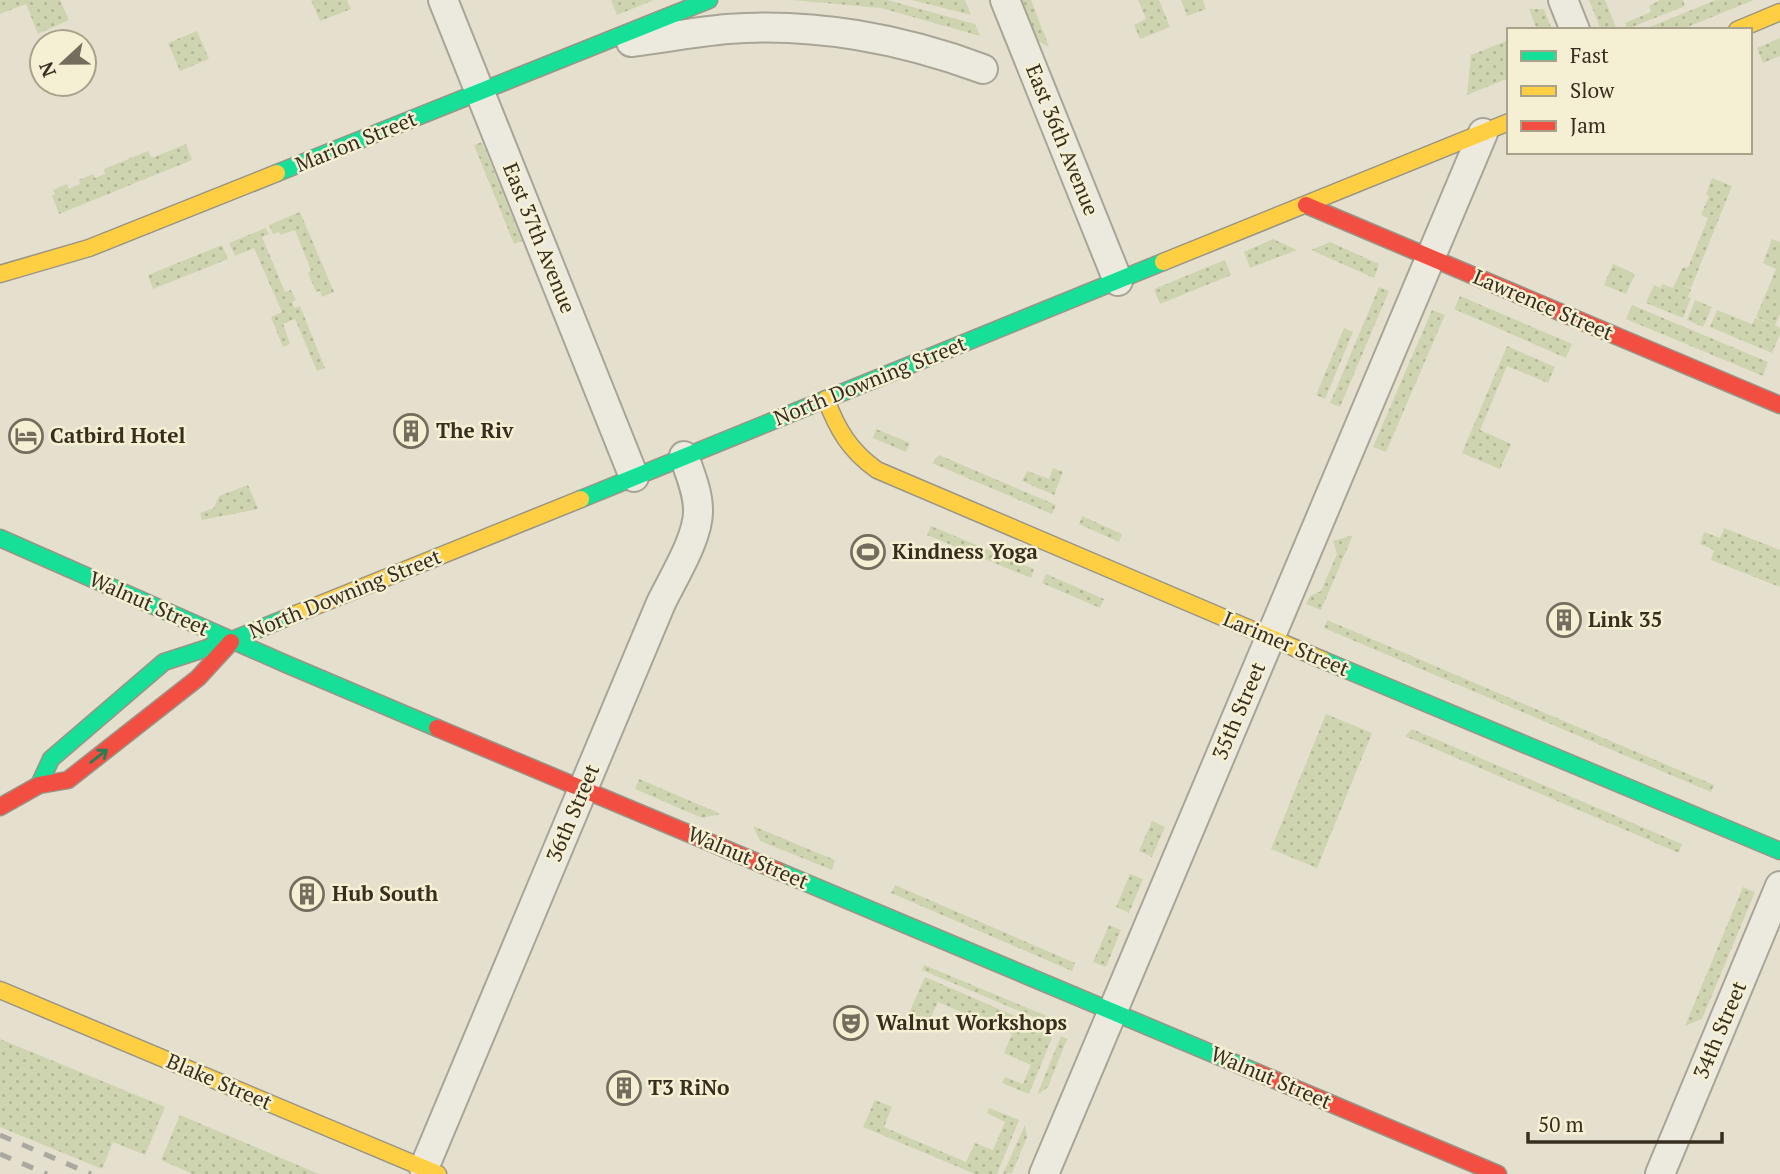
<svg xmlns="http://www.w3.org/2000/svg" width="1780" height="1174" viewBox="0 0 1780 1174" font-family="'PT Serif',serif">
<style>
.grass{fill:url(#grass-dots)}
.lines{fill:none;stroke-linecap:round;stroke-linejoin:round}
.street-casing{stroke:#a9a596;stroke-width:32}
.fast-casing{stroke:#999486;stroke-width:19}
.slow-casing{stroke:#999486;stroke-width:19}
.jam-casing{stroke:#999486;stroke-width:19}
.street{stroke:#eceadf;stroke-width:28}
.fast{stroke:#16e098;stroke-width:16}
.slow{stroke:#ffcf43;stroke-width:16}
.jam{stroke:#f24e42;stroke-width:16}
.rail{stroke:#aba99f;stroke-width:5;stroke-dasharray:12 12;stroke-linecap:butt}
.oneway{stroke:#287e55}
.labels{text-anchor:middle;stroke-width:5;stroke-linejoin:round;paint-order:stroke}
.street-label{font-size:21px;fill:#372e1f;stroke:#f5f0d3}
.poi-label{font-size:21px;font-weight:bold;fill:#372e1f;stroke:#f5f0d3;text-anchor:start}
</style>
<defs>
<pattern id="grass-dots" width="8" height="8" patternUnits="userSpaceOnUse" patternTransform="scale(1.75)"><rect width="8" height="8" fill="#cfd4b0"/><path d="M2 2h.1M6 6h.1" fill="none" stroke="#b2b697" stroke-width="1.8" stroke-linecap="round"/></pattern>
</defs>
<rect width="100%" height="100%" fill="#e4e0cd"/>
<!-- grass -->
<g class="grass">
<polygon points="0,0 60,0 69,20 38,34 26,4 0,14"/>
<polygon points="311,0 347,0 351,9 320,21"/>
<polygon points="611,0 654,0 617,15"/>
<polygon points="792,0 887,0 975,24 980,36 881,8"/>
<polygon points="912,0 965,0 971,15"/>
<polygon points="1021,0 1031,0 1049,47 1038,41"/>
<polygon points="1138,0 1159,0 1170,27 1140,39 1134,25 1146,19"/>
<polygon points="1181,0 1203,0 1206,9 1187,16"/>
<polygon points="1589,0 1605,0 1617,30 1601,30"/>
<polygon points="1660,0 1683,0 1685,6 1627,29 1625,23 1651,12 1649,6"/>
<polygon points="1716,0 1754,0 1680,30 1642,30"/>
<polygon points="1529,9 1544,9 1552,30 1537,30"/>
<polygon points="197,31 209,59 180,71 168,43"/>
<polygon points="1780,38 1780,56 1763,63 1757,48"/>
<polygon points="1509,40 1509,78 1467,95 1471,55"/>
<polygon points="482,142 522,241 514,244 474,145"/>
<polygon points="186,144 192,160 59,214 52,196 55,194 53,190 67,184 69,189 80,184 79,180 93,174 95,178 105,174 104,169 148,151 152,158"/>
<polygon points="1712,178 1732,186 1691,288 1680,284 1691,289 1688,297 1691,298 1683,318 1646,303 1654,285 1661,288 1662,284 1673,288 1683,267 1688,268 1708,218 1701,215 1709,196 1706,194"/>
<polygon points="300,212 334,292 322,297 320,291 316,292 308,273 311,270 295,230 280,235 279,232 273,234 269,225"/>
<polygon points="266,228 269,234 262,237 285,292 291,290 296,300 292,302 294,308 300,306 325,368 317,371 295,319 283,324 290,344 283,347 271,317 282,312 254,248 235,256 229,243"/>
<polygon points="1273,239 1297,250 1250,268 1244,252"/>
<polygon points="1772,239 1780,242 1780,314 1775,325 1780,328 1780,334 1772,353 1710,327 1717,310 1752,324 1755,318 1771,324 1756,317 1776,269 1763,263"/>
<polygon points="1330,242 1379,264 1374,278 1311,250"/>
<polygon points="222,245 228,259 153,289 148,275"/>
<polygon points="1225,260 1231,275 1160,304 1154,289"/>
<polygon points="1613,264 1635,274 1626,294 1604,285"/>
<polygon points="1379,287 1389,291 1340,407 1330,403"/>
<polygon points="1460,296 1572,344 1566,358 1454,309"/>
<polygon points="1695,300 1712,307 1703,327 1687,320"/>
<polygon points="1632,305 1768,362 1763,376 1626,319"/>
<polygon points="1432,310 1445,315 1386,452 1373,447"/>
<polygon points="1344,328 1353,332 1325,399 1316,395"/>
<polygon points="1507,346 1555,367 1548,383 1507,366 1480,430 1511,444 1500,469 1462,453"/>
<polygon points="876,429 910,443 906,452 873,438"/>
<polygon points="939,455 1056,505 1052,514 932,463"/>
<polygon points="1053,468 1063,472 1054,495 1022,481 1027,471 1049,479"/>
<polygon points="248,485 258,509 202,520 200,513 214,508 219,496"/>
<polygon points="1082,516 1122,534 1119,542 1079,524"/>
<polygon points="931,526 1034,569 1031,578 927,535"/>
<polygon points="1724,528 1780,550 1780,587 1711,560 1714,550 1700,544 1704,532 1720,538"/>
<polygon points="1353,535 1321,610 1306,604 1310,596 1321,591 1337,554 1333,541"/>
<polygon points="1046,574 1104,599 1100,608 1042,583"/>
<polygon points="1327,620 1714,785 1711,792 1324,628"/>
<polygon points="1326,714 1372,733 1317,868 1271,849"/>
<polygon points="1412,729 1682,844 1679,853 1405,736"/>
<polygon points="639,779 721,814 702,818 635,789"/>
<polygon points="1152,821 1165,827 1152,857 1139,851"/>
<polygon points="753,826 835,860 832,870 760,841"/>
<polygon points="1130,874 1143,879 1129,913 1116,907"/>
<polygon points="895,885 1075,963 1072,971 891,893"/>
<polygon points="1743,887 1755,892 1702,1019 1685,1026"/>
<polygon points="1109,925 1121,930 1106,967 1093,962"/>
<polygon points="924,965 1059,1021 1057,1027 922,970"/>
<polygon points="925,977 1050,1031 1052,1038 1029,1094 1002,1083 1005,1077 1023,1084 1031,1065 1004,1053 1012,1034 938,1002 929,1021 909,1013"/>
<polygon points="1061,1036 1067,1039 1048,1087 1037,1095"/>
<polygon points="0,1039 165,1107 145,1155 113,1142 102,1169 0,1127"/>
<polygon points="875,1100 892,1107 884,1127 966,1162 975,1143 993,1150 1005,1122 987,1113 989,1108 1019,1120 997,1174 975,1174 863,1127"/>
<polygon points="180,1115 319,1174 193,1174 161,1160"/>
<polygon points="1025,1125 1027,1137 1012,1173 1003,1174"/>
</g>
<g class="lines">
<!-- street casing -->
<g class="street-casing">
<g id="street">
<polyline points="443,0 634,477"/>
<polyline points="1005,0 1118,281"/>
<polyline points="1563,0 1575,30"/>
<path d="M631,42C663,38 695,32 727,29C813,22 903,39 983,69"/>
<path d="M424,1168L661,603C673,578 699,537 698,510C698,492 690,474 684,456"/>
<polyline points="1044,1174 1483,133"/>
<polyline points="1660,1174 1780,886"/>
</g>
</g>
<!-- fast casing -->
<g class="fast-casing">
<g id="fast">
<polyline points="277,173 709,0"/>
<polyline points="581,499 1163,262"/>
<polyline points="0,538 286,664 437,728"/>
<polyline points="1323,660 1780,851"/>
<polyline points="39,785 51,759 164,662 232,640 296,614"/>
<polyline points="778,871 1256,1072"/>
</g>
</g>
<!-- slow casing -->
<g class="slow-casing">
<g id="slow">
<polyline points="1737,30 1780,12"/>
<polyline points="1163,262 1509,122"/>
<polyline points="0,274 89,248 277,173"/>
<path d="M826,399C837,429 850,451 877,470L1323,660"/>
<polyline points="296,614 581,499"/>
<polyline points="0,990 438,1174"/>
</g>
</g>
<!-- jam casing -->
<g class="jam-casing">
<g id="jam">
<polyline points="1306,205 1780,405"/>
<polyline points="437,728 778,871"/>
<polyline points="0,807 39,785 68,780 198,678 231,642"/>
<polyline points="1256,1072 1498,1174"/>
</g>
</g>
<!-- street -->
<use href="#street" class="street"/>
<!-- fast -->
<use href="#fast" class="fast"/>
<!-- slow -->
<use href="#slow" class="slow"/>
<!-- jam -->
<use href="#jam" class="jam"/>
<!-- rail -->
<g class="rail">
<polyline points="0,1135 91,1174"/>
<polyline points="0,1154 47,1174"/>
</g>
</g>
<!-- one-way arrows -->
<defs><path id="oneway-shaft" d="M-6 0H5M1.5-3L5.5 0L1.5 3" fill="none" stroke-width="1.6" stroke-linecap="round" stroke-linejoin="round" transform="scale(1.75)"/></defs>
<use class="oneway" href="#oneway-shaft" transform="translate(99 756) rotate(-38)"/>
<!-- icons -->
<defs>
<g id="building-ring" transform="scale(1.75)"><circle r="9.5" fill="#f5f0d3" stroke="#746c5c" stroke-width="1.5"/><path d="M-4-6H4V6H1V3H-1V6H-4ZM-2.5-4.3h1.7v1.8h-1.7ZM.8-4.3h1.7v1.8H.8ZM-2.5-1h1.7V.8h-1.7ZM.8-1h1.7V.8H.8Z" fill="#746c5c"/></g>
<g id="hotel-ring" transform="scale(1.75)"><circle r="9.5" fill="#f5f0d3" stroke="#746c5c" stroke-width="1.5"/><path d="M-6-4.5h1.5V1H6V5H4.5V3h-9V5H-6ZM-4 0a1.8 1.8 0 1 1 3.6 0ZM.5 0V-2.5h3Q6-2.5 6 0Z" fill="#746c5c"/></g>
<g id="stadium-ring" transform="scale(1.75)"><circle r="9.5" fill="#f5f0d3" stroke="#746c5c" stroke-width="1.5"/><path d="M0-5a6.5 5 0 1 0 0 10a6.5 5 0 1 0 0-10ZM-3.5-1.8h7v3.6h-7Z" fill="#746c5c"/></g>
<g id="theatre-ring" transform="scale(1.75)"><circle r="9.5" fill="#f5f0d3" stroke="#746c5c" stroke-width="1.5"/><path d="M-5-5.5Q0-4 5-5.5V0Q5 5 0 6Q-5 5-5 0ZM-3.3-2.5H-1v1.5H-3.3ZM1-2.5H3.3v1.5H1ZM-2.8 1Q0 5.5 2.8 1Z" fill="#746c5c"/></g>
</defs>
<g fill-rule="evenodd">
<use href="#building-ring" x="411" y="431"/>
<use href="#hotel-ring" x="26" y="436"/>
<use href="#stadium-ring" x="868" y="552"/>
<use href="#building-ring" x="1564" y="620"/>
<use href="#building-ring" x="307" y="894"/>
<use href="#theatre-ring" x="851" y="1023"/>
<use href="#building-ring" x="624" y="1088"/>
</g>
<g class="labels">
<!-- street labels -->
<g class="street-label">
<text transform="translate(1062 140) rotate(68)" y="7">East 36th Avenue</text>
<text transform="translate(356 142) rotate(-22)" y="7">Marion Street</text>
<text transform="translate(539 238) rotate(68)" y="7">East 37th Avenue</text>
<text transform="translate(1543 305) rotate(23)" y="7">Lawrence Street</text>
<text transform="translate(870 381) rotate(-22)" y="7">North Downing Street</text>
<text transform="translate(345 594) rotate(-22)" y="7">North Downing Street</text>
<text transform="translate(149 604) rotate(24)" y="7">Walnut Street</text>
<text transform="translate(1286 644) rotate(23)" y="7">Larimer Street</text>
<text transform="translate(1239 711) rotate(-67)" y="7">35th Street</text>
<text transform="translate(573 813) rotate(-67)" y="7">36th Street</text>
<text transform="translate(748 858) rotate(23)" y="7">Walnut Street</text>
<text transform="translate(1720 1030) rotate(-67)" y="7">34th Street</text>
<text transform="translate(1271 1078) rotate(23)" y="7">Walnut Street</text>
<text transform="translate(219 1082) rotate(23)" y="7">Blake Street</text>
</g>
<!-- poi labels -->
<g class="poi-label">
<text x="436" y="438">The Riv</text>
<text x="50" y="443">Catbird Hotel</text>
<text x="892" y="559">Kindness Yoga</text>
<text x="1588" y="627">Link 35</text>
<text x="332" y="901">Hub South</text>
<text x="876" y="1030">Walnut Workshops</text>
<text x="648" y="1095">T3 RiNo</text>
</g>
</g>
<!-- legend -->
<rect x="1507" y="28" width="245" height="126" fill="#f5f0d3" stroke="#a9a28b" stroke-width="2"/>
<rect x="1521" y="51" width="35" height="10" fill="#16e098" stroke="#a9a28b" stroke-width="2"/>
<text x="1570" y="63" font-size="21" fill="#372e1f">Fast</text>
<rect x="1521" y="86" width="35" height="10" fill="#ffcf43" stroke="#a9a28b" stroke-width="2"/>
<text x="1570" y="98" font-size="21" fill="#372e1f">Slow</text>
<rect x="1521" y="121" width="35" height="10" fill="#f24e42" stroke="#a9a28b" stroke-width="2"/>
<text x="1570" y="133" font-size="21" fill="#372e1f">Jam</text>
<!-- north arrow -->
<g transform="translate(63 63) rotate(248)"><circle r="33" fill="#f5f0d3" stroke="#a9a28b" stroke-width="2"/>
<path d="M0-5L12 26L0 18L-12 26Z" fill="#746c5c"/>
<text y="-10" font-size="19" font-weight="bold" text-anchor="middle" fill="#372e1f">N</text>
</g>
<!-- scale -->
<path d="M1528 1132v10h194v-10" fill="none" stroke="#372e1f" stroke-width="3.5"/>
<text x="1538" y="1132" font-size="21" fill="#372e1f" stroke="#f5f0d3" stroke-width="5" paint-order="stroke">50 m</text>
</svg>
